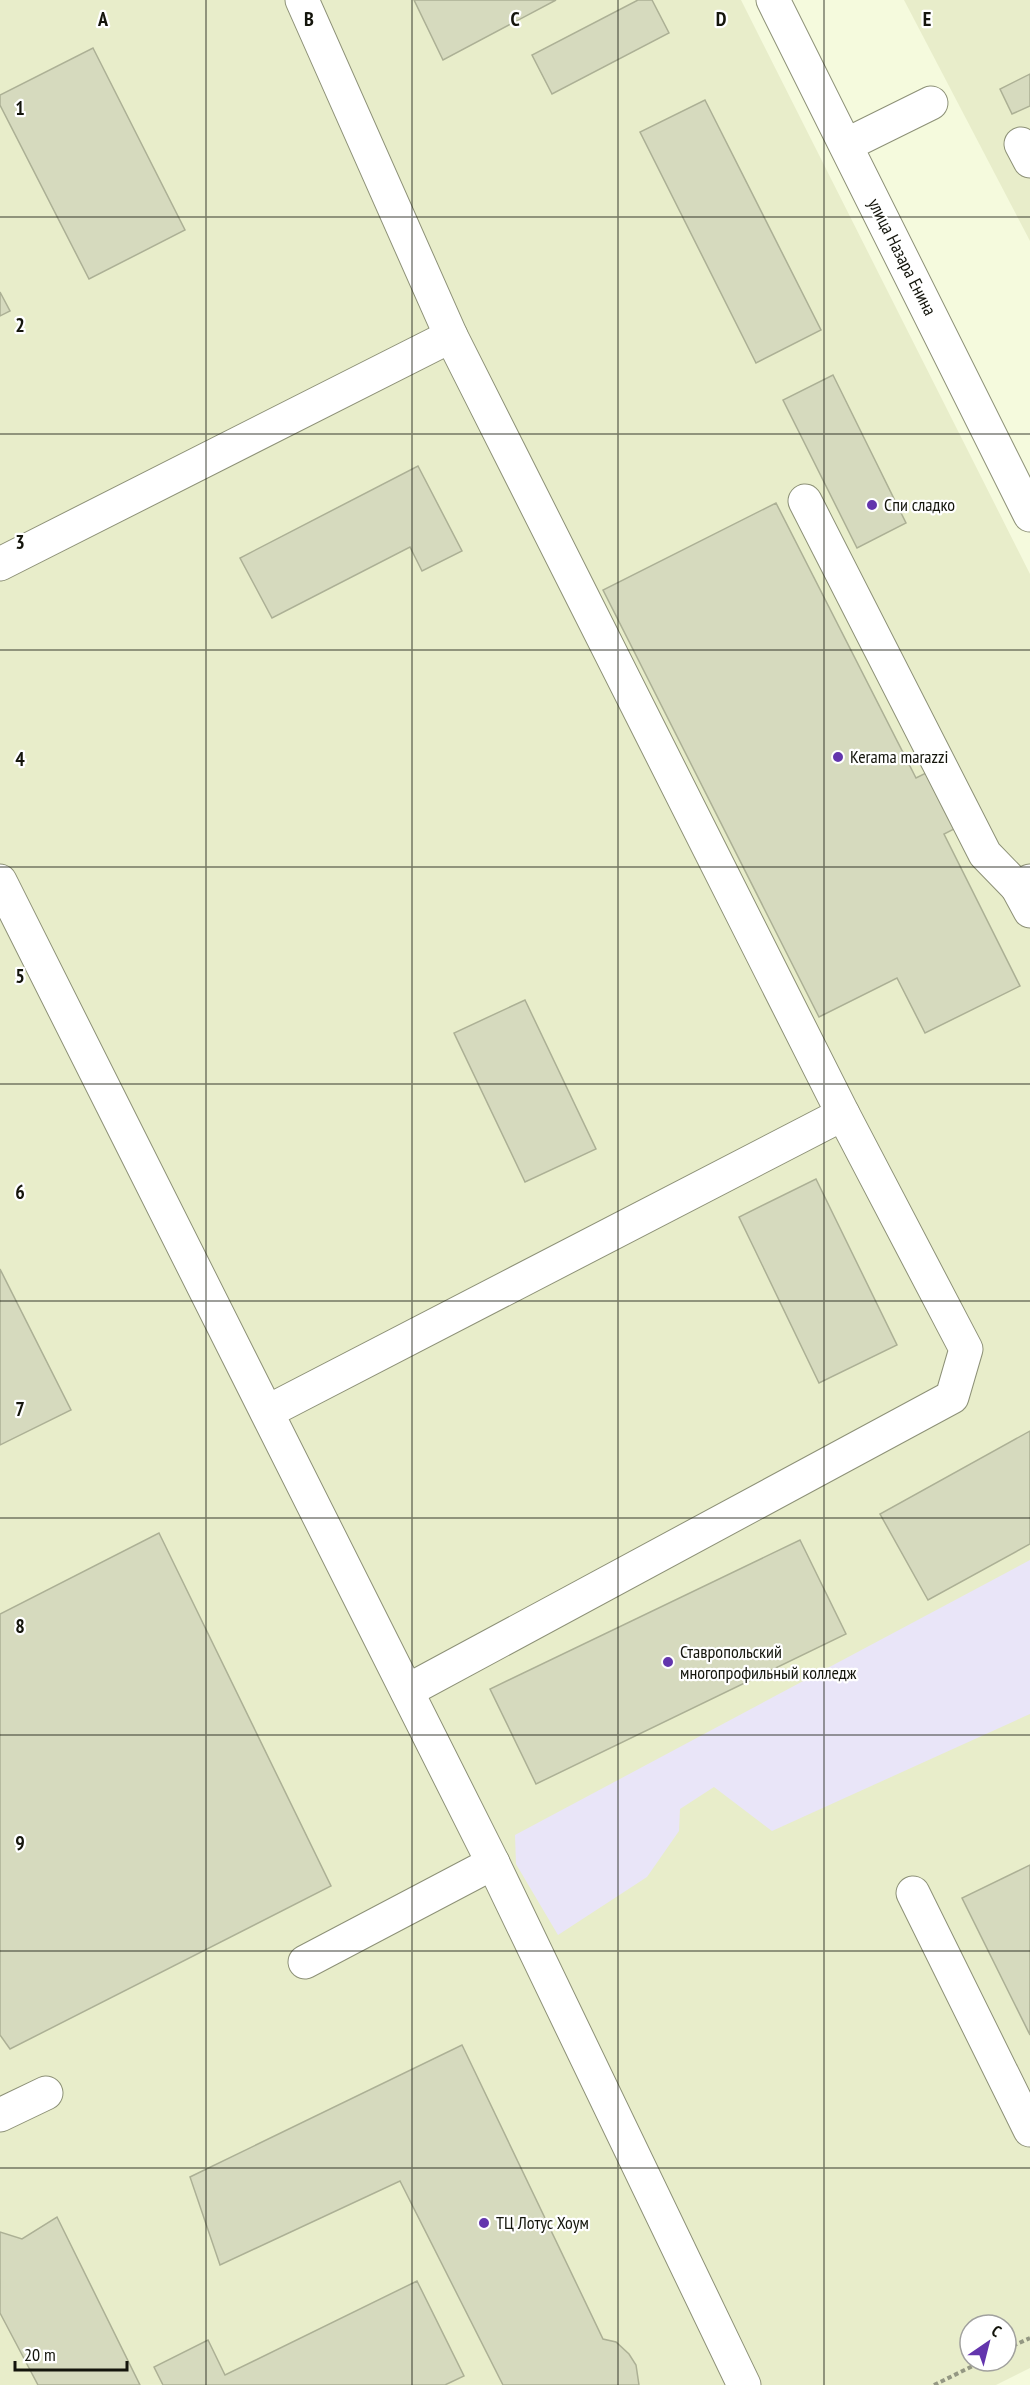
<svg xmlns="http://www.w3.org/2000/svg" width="1030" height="2385" viewBox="0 0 1030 2385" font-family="'PT Sans Narrow',sans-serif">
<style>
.built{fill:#e8edca;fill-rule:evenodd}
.green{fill:#e9e5f8}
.building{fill:#d6dabe;stroke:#acb095;stroke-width:1.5}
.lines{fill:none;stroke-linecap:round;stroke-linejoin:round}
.minor-casing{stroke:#8d9177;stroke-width:35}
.major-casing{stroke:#8d9177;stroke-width:35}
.path{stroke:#949883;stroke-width:4;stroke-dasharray:4.5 3;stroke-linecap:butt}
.minor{stroke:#fff;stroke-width:33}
.major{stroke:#fff;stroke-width:33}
.grid{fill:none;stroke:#14150c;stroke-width:1.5;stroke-opacity:0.55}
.poi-dot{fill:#6335ad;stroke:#fff;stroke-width:2}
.labels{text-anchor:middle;stroke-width:4.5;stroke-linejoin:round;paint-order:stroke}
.street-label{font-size:18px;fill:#14150c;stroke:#fff}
.poi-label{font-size:18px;fill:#14150c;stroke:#fff;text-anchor:start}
.grid-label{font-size:20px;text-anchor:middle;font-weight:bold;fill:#14150c;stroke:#fff;stroke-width:4.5;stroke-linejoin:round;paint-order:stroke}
</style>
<rect width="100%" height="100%" fill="#f5fadd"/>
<!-- built -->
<g class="built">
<path d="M0,0H741L1030,574V2368L996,2385H0ZM970,2325H1006V2361H970Z"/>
<polygon points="904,0 1030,0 1030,241"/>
</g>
<!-- green -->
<polygon class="green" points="1030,1560 1030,1714 772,1831 714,1787 680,1809 679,1831 647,1877 558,1935 516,1864 515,1835"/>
<!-- building -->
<g class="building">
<polygon points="414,0 556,0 443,60"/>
<polygon points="638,0 652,0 669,33 552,94 532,55"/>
<polygon points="93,48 185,230 89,279 0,105 0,95"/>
<polygon points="1030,74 1030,106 1012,114 1000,89"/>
<polygon points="705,100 821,330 756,363 640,132"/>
<polygon points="0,292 10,311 0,316"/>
<polygon points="833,375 906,523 857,548 783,400"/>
<polygon points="418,466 462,551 422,571 410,547 272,618 240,558"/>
<polygon points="776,503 916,778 928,772 956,828 944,834 1020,986 925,1033 897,978 819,1017 603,590"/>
<polygon points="525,1000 596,1149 525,1182 454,1033"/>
<polygon points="816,1179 897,1345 819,1383 739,1217"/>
<polygon points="0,1269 71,1410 0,1445"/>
<polygon points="1030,1431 1030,1544 928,1600 880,1514"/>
<polygon points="159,1533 331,1886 10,2049 0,2035 0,1614"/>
<polygon points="800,1540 846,1634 536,1784 490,1689"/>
<polygon points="1030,1865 1030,2035 962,1898"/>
<polygon points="462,2045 603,2339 616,2342 629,2354 636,2365 639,2385 503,2385 400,2181 220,2265 190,2177"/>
<polygon points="57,2217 140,2385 38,2385 0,2313 0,2232 22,2239"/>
<polygon points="417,2281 464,2376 445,2385 163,2385 154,2367 208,2340 225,2375"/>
</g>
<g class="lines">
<!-- minor casing -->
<g class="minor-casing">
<g id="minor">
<polyline points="302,0 451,336 843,1114 966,1349 952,1397 407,1691"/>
<polyline points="1021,144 1030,161"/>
<polyline points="846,145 931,103"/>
<polyline points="805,501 985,854 1017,887 1030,881"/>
<polyline points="0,564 451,336"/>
<polyline points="0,881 493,1863 744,2385"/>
<polyline points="1017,887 1030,911"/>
<polyline points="267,1412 843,1114"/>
<polyline points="913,1893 1030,2130"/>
<polyline points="305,1962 493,1863"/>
<polyline points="0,2115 46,2093"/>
</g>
</g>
<!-- major casing -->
<g class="major-casing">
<polyline id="major" points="773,0 1030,515"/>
</g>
<!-- path -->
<g class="path">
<polyline points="1006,2349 1030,2338"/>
<polyline points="934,2385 983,2361"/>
</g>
<!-- minor -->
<use href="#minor" class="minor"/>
<!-- major -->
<use href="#major" class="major"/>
</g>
<!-- grid -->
<path class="grid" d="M206,0V2385M412,0V2385M618,0V2385M824,0V2385M0,217H1030M0,434H1030M0,650H1030M0,867H1030M0,1084H1030M0,1301H1030M0,1518H1030M0,1735H1030M0,1951H1030M0,2168H1030"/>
<!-- markers -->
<g class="poi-dot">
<circle cx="872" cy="505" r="6"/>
<circle cx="838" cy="757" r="6"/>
<circle cx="668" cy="1662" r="6"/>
<circle cx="484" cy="2223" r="6"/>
</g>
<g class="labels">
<!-- street labels -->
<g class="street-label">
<text transform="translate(902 257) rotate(63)" y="6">улица Назара Енина</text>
</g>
<!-- poi labels -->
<g class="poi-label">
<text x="884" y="511">Спи сладко</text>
<text x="850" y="763">Kerama marazzi</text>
<text x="680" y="1658">Ставропольский<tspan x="680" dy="21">многопрофильный колледж</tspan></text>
<text x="496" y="2229">ТЦ Лотус Хоум</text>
</g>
</g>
<g class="grid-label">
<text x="103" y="26">A</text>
<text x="309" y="26">B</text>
<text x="515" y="26">C</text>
<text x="721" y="26">D</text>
<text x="927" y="26">E</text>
<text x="20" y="115">1</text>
<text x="20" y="332">2</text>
<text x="20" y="549">3</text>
<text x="20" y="766">4</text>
<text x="20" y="983">5</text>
<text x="20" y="1199">6</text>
<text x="20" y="1416">7</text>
<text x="20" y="1633">8</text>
<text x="20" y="1850">9</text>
</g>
<!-- north arrow -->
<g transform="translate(988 2343) rotate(35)"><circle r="28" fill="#ffffff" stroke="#a1a19e" stroke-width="1.5"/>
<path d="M0-4.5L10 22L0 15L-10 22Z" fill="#6335ad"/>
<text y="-9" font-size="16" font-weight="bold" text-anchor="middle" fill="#14150c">С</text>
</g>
<!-- scale -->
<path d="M15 2361v9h112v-9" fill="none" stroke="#14150c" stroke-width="3"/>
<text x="24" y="2361" font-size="18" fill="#14150c" stroke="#ffffff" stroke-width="4.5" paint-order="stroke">20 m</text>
</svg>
